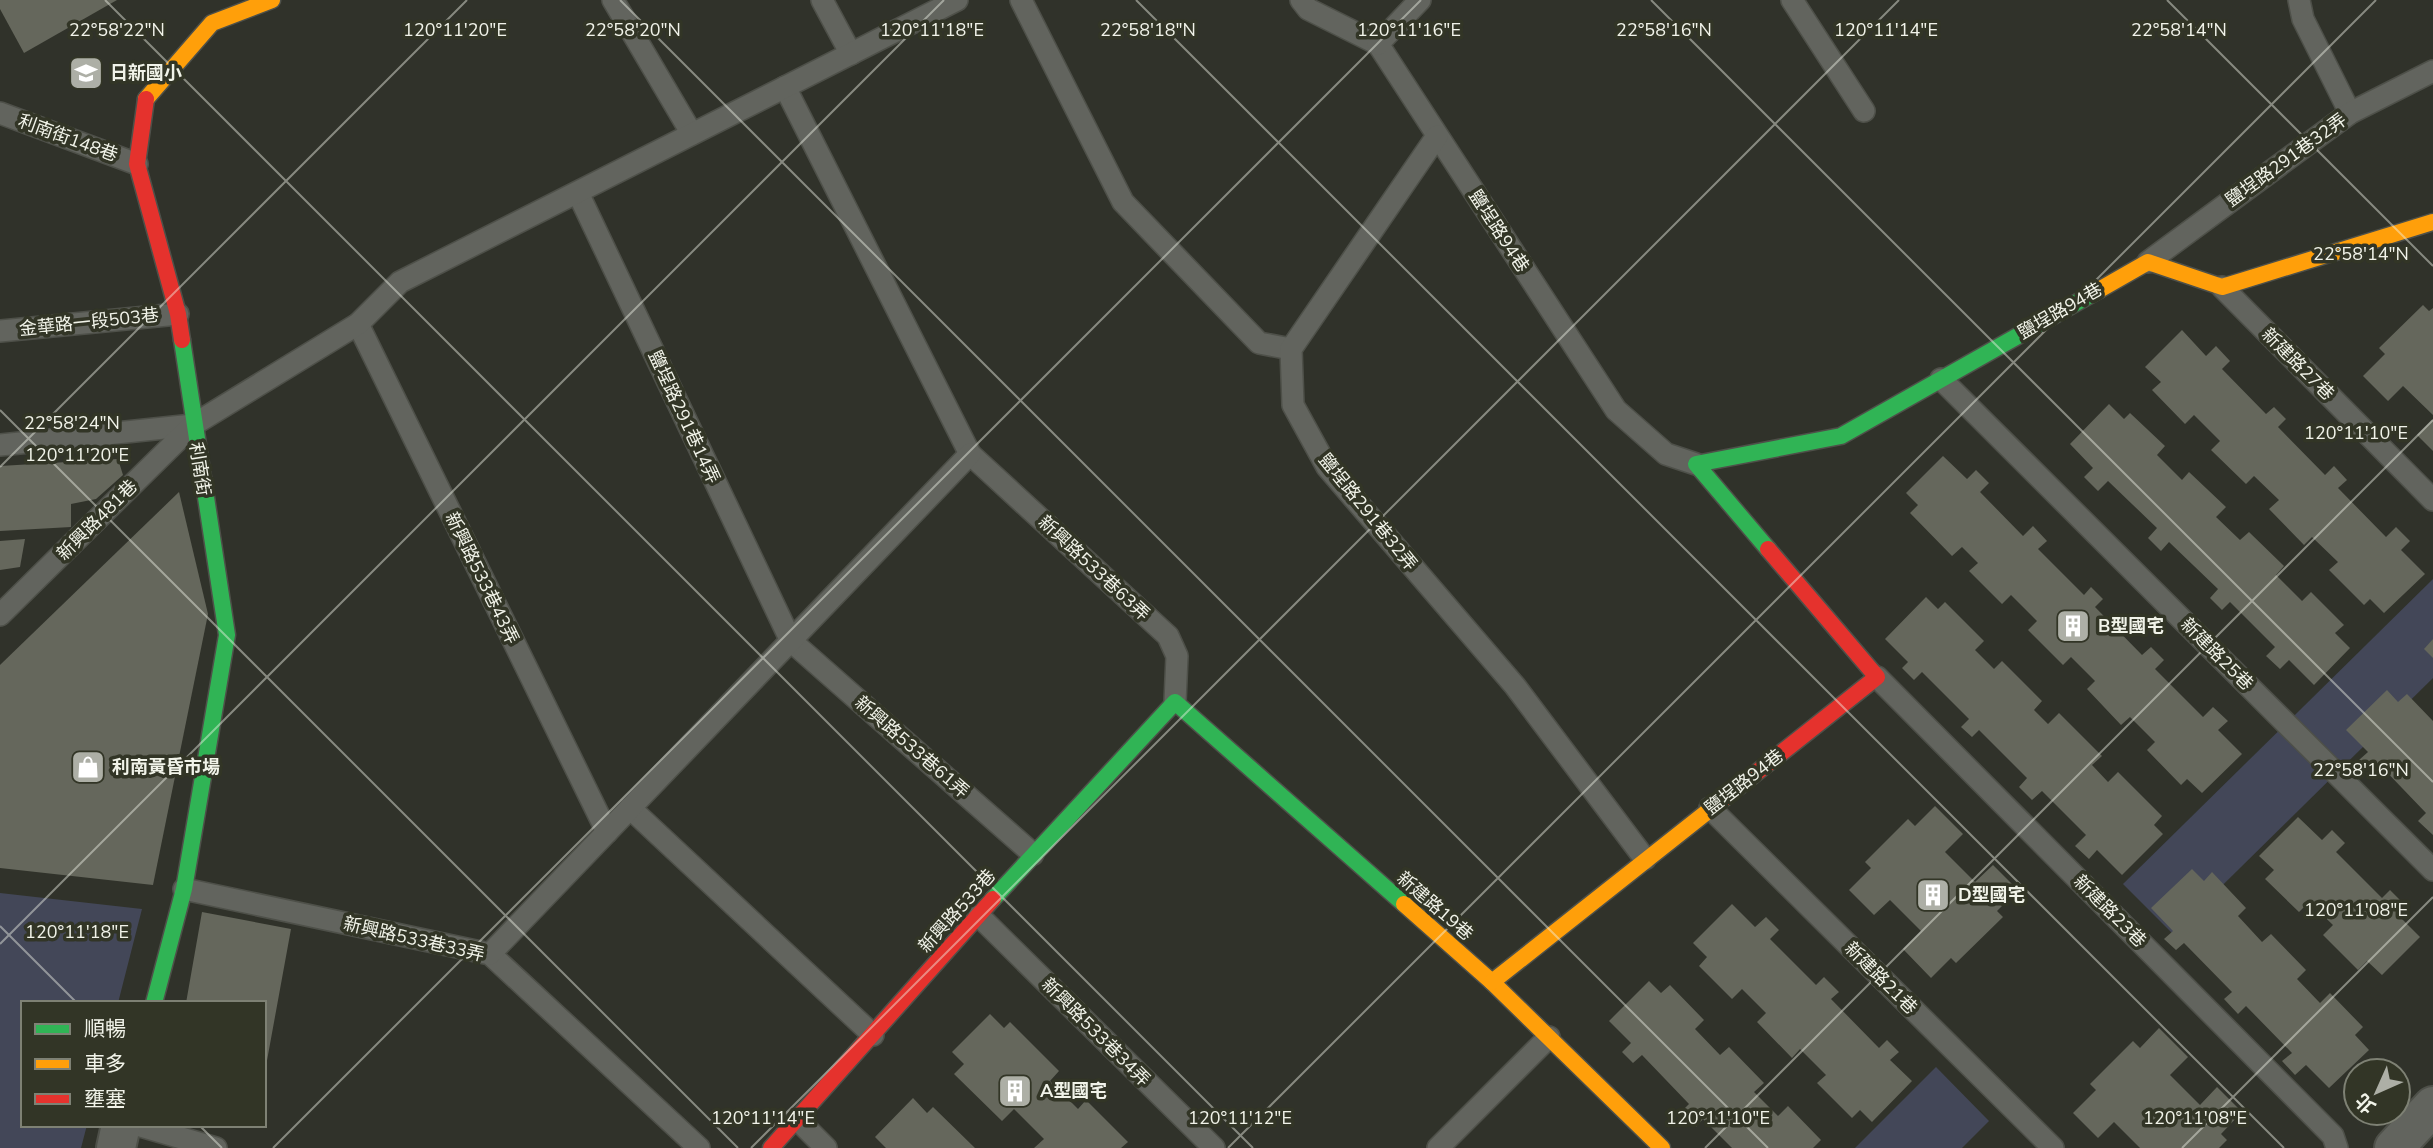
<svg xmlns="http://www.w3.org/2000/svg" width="2433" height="1148" viewBox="0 0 2433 1148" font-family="'Nunito Sans','Noto Sans TC',sans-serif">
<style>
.green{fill:#434758}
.building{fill:#65675c}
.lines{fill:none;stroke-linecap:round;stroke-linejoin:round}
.lane-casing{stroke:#4e5049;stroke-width:24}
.street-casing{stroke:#4e5049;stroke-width:42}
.fast-casing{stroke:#4e5049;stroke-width:19}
.slow-casing{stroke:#4e5049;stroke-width:19}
.jam-casing{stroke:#4e5049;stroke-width:19}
.lane{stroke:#62645e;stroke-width:21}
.street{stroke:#62645e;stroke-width:38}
.fast{stroke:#30b455;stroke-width:16}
.slow{stroke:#ff9f0a;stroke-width:16}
.jam{stroke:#e5322d;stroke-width:16}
.ticks{fill:none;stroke:#f1f3e9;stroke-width:2;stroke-opacity:0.45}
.labels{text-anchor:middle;stroke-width:7;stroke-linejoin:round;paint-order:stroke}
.poi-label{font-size:18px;font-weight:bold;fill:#f1f3e9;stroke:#323526;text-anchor:start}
.street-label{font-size:18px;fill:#f1f3e9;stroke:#323526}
.ticks-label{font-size:18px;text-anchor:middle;fill:#f1f3e9;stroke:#323526;stroke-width:7;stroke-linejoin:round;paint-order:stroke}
</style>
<rect width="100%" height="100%" fill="#30322a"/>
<!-- green -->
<g class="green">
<polygon points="2433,579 2433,678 2173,934 2123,884"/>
<polygon points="0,893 142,909 118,1003 23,1003 23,1125 87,1125 81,1148 0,1148"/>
<polygon points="1936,1067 1989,1121 1962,1148 1855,1148"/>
</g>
<!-- building -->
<g class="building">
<polygon points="0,0 117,0 24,53 0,9"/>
<polygon points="2423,305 2429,311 2433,308 2433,415 2403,386 2388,401 2363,376 2385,354 2379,348"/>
<polygon points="2182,330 2206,356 2216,346 2230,361 2222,369 2266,414 2274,407 2286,419 2278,427 2325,475 2334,466 2347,480 2338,488 2386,537 2396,527 2410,541 2401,550 2425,574 2384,613 2370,599 2364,605 2329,570 2338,562 2312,537 2304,545 2269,509 2279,500 2254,476 2246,484 2211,450 2220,441 2194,415 2185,424 2152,390 2161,382 2145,367"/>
<polygon points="2109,404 2124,419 2130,413 2165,446 2157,455 2182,480 2189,472 2226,507 2216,517 2240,540 2249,532 2284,566 2276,575 2302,601 2311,592 2344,625 2335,633 2350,648 2314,685 2289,660 2280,669 2266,656 2275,647 2230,602 2222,610 2210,598 2218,589 2169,542 2161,551 2148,538 2157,528 2108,481 2098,491 2084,477 2093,468 2070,444"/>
<polygon points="2433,419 2433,451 2417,435"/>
<polygon points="1943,456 1967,479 1976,470 1989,483 1980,492 2023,536 2033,526 2047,541 2038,549 2084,595 2091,587 2103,599 2095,607 2142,655 2151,647 2164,660 2155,669 2203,717 2213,707 2228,721 2218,730 2242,754 2202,793 2187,779 2181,785 2147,750 2155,742 2130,717 2121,725 2087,689 2095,681 2071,657 2063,665 2028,630 2037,621 2011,595 2002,604 1969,571 1978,563 1962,547 1952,556 1910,513 1918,505 1906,493"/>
<polygon points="118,459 123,475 96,499 71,504 71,527 0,531 0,466"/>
<polygon points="179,492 208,614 153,885 0,868 0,665"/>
<polygon points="25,539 20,567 0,570 0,541"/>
<polygon points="1926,597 1938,609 1945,602 1984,641 1975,650 1994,669 2002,661 2042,701 2034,710 2048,724 2059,713 2102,756 2092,765 2108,782 2118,772 2162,816 2154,825 2163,834 2122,875 2097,850 2089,859 2075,846 2086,835 2042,791 2032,800 2019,787 2027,778 1979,730 1972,737 1961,727 1969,719 1922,672 1914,680 1902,668 1908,662 1885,639"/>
<polygon points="2433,639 2433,658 2424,649"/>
<polygon points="2387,690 2398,702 2407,694 2433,721 2433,835 2418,821 2426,813 2379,764 2371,772 2359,760 2368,752 2346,730"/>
<polygon points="1935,806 1963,834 1945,852 1975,882 1993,865 2018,890 1997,911 2003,917 1956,963 1951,958 1931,978 1903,949 1921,931 1890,900 1874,915 1849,890 1871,868 1865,862 1908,819 1915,826"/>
<polygon points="2298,817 2322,840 2332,830 2345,843 2336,852 2382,898 2390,890 2405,905 2396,913 2420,937 2382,975 2367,961 2358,970 2323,935 2333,925 2309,902 2299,912 2265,879 2274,870 2259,856"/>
<polygon points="2192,869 2204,881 2212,872 2246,908 2238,916 2262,942 2271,934 2306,970 2297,979 2320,1003 2330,993 2363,1027 2355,1035 2369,1050 2329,1088 2306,1065 2295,1075 2282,1061 2292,1053 2246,1006 2238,1014 2224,999 2232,992 2184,943 2176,950 2164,939 2173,931 2151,908"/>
<polygon points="1732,904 1755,927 1766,917 1779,930 1770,939 1816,985 1824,977 1839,992 1831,999 1879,1048 1887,1040 1899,1052 1890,1060 1912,1081 1872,1122 1860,1110 1852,1118 1817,1083 1826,1075 1800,1049 1792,1058 1757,1022 1766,1013 1742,989 1732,999 1699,966 1707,957 1693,943"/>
<polygon points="202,912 291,929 266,1066 264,1003 186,1003"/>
<polygon points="1649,981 1661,993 1670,985 1704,1020 1695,1029 1720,1055 1729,1047 1764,1083 1754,1092 1778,1116 1788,1106 1821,1140 1813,1148 1732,1148 1703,1119 1696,1127 1681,1112 1689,1104 1642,1055 1633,1063 1622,1052 1631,1043 1609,1021"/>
<polygon points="990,1014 1004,1028 1010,1022 1059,1071 1050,1081 1078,1109 1086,1100 1128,1142 1121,1148 1034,1148 1044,1139 1014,1109 1002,1121 954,1074 964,1064 952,1052"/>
<polygon points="2159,1028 2188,1057 2170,1075 2200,1105 2217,1087 2242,1112 2221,1134 2227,1140 2219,1148 2140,1148 2114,1122 2098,1138 2073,1113 2096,1090 2090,1084 2133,1041 2140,1048"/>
<polygon points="913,1098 927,1113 933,1107 975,1148 886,1148 875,1137"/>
</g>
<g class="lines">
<!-- lane casing -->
<g class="lane-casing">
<g id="lane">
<polyline points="613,0 692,134"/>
<polyline points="822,0 851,54"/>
<polyline points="1021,0 1123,202 1259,343 1291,349"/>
<polyline points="1301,0 1308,9 1378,44 1616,410 1666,454 1696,464"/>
<polyline points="1792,0 1864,111"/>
<polyline points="2299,0 2303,19 2350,113"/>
<polyline points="1378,44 1420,0"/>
<polyline points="785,87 970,454 1168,636 1177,656 1175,702"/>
<polyline points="0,113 137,164"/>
<polyline points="1437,136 1291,349 1293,405 1327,467 1515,686 1645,859"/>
<polyline points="578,193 791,641 1033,854"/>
<polyline points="2148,262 2350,113 2433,71"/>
<polyline points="2222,287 2433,500"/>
<polyline points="358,324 607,832"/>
<polyline points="0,331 178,314"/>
<polyline points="1941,379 2433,870"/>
<polyline points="0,445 193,425"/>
<polyline points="0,615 193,425 358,324 400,282 957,0"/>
<polyline points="1877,677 2333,1136 2337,1148"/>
<polyline points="630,808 873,1035"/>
<polyline points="1710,808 2053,1148"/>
<polyline points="184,889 490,954 699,1148"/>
<polyline points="979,916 1214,1148"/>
<polyline points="490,954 970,454"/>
<polyline points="797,1119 826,1148"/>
<polyline points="137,1125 216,1148"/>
<polyline points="1438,1148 1549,1037"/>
</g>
</g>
<!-- street casing -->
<g class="street-casing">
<g id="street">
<polyline points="116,1148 121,1125"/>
<polyline points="2394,1148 2433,1106"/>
</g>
</g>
<!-- fast casing -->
<g class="fast-casing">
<g id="fast">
<polyline points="1768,549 1696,464 1841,436 2099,290"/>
<polyline points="993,899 1175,702 1404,904"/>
<polyline points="154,1003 184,889 227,635 182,340"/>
</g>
</g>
<!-- slow casing -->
<g class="slow-casing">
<g id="slow">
<polyline points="146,99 212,23 272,0"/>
<polyline points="2099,290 2148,262 2222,287 2433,222"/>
<polyline points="1404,904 1492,982 1662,1148"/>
<polyline points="1492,982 1717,804"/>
</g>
</g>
<!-- jam casing -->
<g class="jam-casing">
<g id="jam">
<polyline points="146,99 137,164 178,314 182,340"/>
<polyline points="1717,804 1877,677 1768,549"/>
<polyline points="771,1148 993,899"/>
</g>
</g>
<!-- lane -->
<use href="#lane" class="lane"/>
<!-- street -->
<use href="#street" class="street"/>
<!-- fast -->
<use href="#fast" class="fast"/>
<!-- slow -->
<use href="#slow" class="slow"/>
<!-- jam -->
<use href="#jam" class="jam"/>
</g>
<!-- ticks -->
<path class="ticks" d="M105,0L1253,1148M620,0L1768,1148M1136,0L2284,1148M1651,0L2433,782M2167,0L2433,266M0,410L738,1148M0,467L467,0M0,926L77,1003M0,944L944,0M199,1125L222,1148M273,1148L1421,0M751,1148L1899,0M1228,1148L2376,0M1705,1148L2433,420M2182,1148L2433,897"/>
<!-- icons -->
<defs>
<g id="school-square" transform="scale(1.75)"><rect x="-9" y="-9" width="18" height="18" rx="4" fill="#adafa6" stroke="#323526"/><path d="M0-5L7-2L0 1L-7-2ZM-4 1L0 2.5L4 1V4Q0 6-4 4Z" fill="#fff"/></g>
<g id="building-square" transform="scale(1.75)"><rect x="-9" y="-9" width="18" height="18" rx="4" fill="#adafa6" stroke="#323526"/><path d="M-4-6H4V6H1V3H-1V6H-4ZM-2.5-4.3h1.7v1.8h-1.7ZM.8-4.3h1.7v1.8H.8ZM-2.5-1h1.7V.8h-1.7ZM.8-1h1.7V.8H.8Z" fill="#fff"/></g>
<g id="shop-square" transform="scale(1.75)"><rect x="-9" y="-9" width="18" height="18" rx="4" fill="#adafa6" stroke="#323526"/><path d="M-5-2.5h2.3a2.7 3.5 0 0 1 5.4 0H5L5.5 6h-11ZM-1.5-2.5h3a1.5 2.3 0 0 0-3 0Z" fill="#fff"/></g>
</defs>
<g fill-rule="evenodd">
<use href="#school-square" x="86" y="73"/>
<use href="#building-square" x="2073" y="626"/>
<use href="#shop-square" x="88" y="767"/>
<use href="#building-square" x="1933" y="895"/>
<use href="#building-square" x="1015" y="1091"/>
</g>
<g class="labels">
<!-- poi labels -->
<g class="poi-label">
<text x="110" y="79">日新國小</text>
<text x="2098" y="632">B型國宅</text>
<text x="112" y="773">利南黃昏市場</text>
<text x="1958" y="901">D型國宅</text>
<text x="1040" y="1097">A型國宅</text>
</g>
<!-- street labels -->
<g class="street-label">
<text transform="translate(68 138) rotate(20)" y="6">利南街148巷</text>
<text transform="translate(2286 160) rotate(-36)" y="6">鹽埕路291巷32弄</text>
<text transform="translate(1499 231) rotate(57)" y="6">鹽埕路94巷</text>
<text transform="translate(2060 311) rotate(-30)" y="6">鹽埕路94巷</text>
<text transform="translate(89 322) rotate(-6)" y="6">金華路一段503巷</text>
<text transform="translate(2298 364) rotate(45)" y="6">新建路27巷</text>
<text transform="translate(684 417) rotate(65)" y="6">鹽埕路291巷14弄</text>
<text transform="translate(200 469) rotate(81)" y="6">利南街</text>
<text transform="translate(1368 512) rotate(51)" y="6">鹽埕路291巷32弄</text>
<text transform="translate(97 520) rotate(-45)" y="6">新興路481巷</text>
<text transform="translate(1094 568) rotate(43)" y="6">新興路533巷63弄</text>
<text transform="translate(482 578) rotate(64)" y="6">新興路533巷43弄</text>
<text transform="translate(2217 654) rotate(45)" y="6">新建路25巷</text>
<text transform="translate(912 747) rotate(41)" y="6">新興路533巷61弄</text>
<text transform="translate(1744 782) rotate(-38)" y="6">鹽埕路94巷</text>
<text transform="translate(1435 906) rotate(41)" y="6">新建路19巷</text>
<text transform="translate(957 911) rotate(-48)" y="6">新興路533巷</text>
<text transform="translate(2110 911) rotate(45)" y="6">新建路23巷</text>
<text transform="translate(414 939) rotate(13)" y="6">新興路533巷33弄</text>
<text transform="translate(1881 978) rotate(45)" y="6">新建路21巷</text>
<text transform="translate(1096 1032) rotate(45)" y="6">新興路533巷34弄</text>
</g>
</g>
<g class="ticks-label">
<text x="117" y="36">22°58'22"N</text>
<text x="455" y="36">120°11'20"E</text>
<text x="633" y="36">22°58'20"N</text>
<text x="932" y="36">120°11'18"E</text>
<text x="1148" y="36">22°58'18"N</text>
<text x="1409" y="36">120°11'16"E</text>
<text x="1664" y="36">22°58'16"N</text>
<text x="1886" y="36">120°11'14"E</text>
<text x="2179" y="36">22°58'14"N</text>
<text x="2361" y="260">22°58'14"N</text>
<text x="72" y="429">22°58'24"N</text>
<text x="2356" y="439">120°11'10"E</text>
<text x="77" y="461">120°11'20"E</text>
<text x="2361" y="776">22°58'16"N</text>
<text x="2356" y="916">120°11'08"E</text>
<text x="77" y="938">120°11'18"E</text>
<text x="763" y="1124">120°11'14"E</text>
<text x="1240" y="1124">120°11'12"E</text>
<text x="1718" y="1124">120°11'10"E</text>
<text x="2195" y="1124">120°11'08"E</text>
</g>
<!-- legend -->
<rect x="21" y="1001" width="245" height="126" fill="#323526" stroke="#7e8174" stroke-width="2"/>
<rect x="35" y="1024" width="35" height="10" fill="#30b455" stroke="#7e8174" stroke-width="2"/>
<text x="84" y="1036" font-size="21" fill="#f1f3e9">順暢</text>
<rect x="35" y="1059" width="35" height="10" fill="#ff9f0a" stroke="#7e8174" stroke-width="2"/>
<text x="84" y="1071" font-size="21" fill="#f1f3e9">車多</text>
<rect x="35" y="1094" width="35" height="10" fill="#e5322d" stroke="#7e8174" stroke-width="2"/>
<text x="84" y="1106" font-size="21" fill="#f1f3e9">壅塞</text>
<!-- north arrow -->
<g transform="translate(2377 1092) rotate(225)"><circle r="33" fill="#323526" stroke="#7e8174" stroke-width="2"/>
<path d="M0-5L12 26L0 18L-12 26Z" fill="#adafa6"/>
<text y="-10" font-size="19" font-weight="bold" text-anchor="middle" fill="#f1f3e9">北</text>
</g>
</svg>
